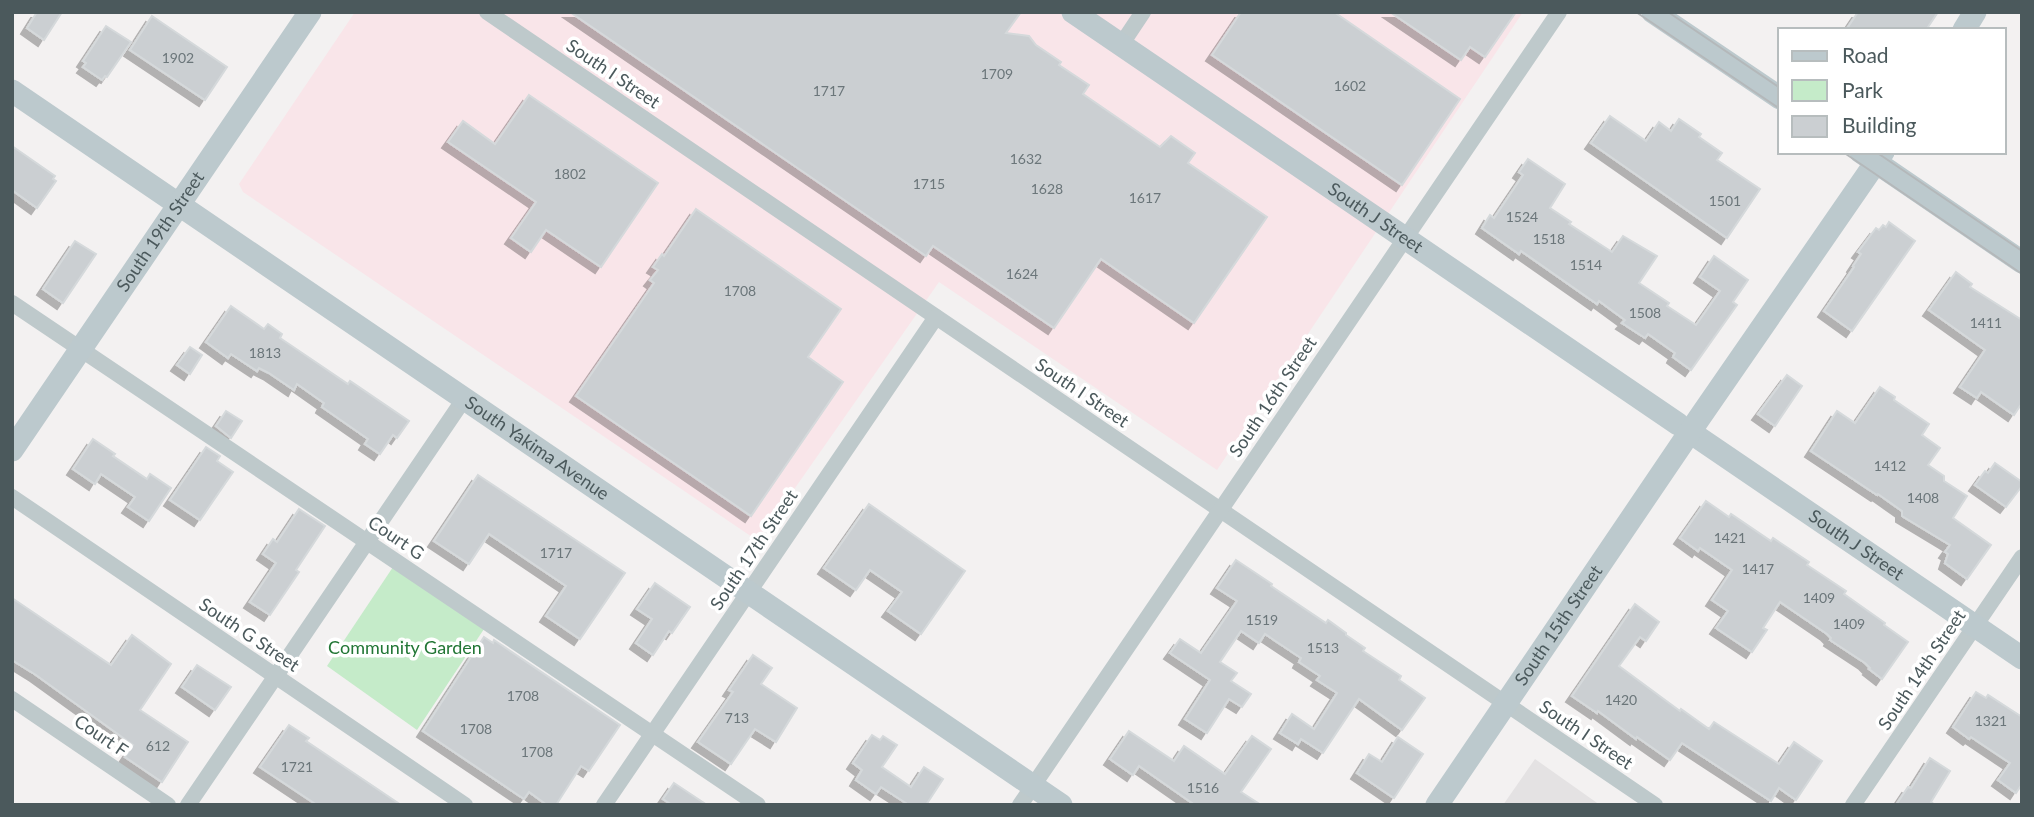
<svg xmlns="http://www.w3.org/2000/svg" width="2034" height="817" viewBox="0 0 2034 817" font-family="Lato,sans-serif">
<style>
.education{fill:#e4e2e3}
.medical{fill:#f9e5e9}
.green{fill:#c5ebc9}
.building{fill:#cbcfd2;stroke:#d5d9db;stroke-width:2;filter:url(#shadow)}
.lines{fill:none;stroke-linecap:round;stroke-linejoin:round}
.street{stroke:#bec9cb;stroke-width:16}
.secondary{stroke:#bcc9cd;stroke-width:23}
.tram{stroke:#b4b8ba;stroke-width:2}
.labels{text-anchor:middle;stroke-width:7;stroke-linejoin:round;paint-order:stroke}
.number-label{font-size:14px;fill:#6b767a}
.street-label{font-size:18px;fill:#4b595c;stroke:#fff}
.park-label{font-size:18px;fill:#227635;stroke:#fff}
</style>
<defs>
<filter id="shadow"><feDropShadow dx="-6" dy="6" stdDeviation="0" flood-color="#0004"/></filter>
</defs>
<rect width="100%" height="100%" fill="#f3f1f1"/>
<!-- education -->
<polygon class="education" points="1535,759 1600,805 1503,805"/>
<!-- medical -->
<polygon class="medical" points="355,12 1523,12 1217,470 939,282 758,541 243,192 239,184"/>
<!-- green -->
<polygon class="green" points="393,567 484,629 417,730 327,666"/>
<!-- building -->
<g class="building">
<polygon points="37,12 62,12 44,40 27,28"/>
<polygon points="570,12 1021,12 1006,33 1029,36 1036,45 1061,62 1059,65 1089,85 1083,94 1160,147 1171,136 1195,153 1188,163 1267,217 1194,323 1101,259 1054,328 933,246 926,256"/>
<polygon points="1241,12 1334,12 1460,99 1402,185 1212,55"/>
<polygon points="1390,12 1516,12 1485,57 1470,47 1461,60"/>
<polygon points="1858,12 1938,12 1926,30 1846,30"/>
<polygon points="152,16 227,67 205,100 130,50"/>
<polygon points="106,26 131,42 107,77 105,76 102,80 83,67 86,63 83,61"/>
<polygon points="529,95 658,183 601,267 546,230 531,252 511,238 536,202 448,142 463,121 495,144"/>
<polygon points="1610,116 1646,141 1659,122 1671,131 1679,119 1701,134 1699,137 1722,153 1717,160 1760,189 1727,238 1591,143"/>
<polygon points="12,146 55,176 53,179 56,181 37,208 12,190"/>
<polygon points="1528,159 1565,184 1550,208 1571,222 1569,224 1612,252 1623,236 1657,256 1639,283 1669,303 1667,306 1696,325 1720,291 1700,277 1714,256 1748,280 1733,302 1737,305 1691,370 1673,357 1675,353 1648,334 1645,338 1622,323 1625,320 1599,301 1597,304 1521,251 1519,254 1482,228 1490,215 1494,218 1523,175 1519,172"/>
<polygon points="696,209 841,309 808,357 843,382 751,516 576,396 654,283 650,280 658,270 653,267 662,254 664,256"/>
<polygon points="1889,222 1915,241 1852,331 1824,311 1854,267 1853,266 1861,254 1858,252 1876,228 1879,230 1883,225 1886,227"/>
<polygon points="75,241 96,254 63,303 43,289"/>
<polygon points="1956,272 1972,284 1970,287 2022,320 2022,403 2014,415 1981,392 1977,398 1960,387 1985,350 1929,310"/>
<polygon points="231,306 264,329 268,324 282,334 280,338 317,363 348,384 350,381 409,421 397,438 393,435 380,454 365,444 368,439 322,407 324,403 297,384 294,390 269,373 259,368 257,371 231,354 228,358 206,342"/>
<polygon points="190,347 202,355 190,374 177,365"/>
<polygon points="1787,375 1802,386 1775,426 1758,414"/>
<polygon points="1880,387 1895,397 1894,400 1929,424 1922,435 1940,448 1928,465 1944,476 1944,481 1967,496 1953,518 1991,545 1967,579 1945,563 1948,554 1945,552 1950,545 1902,516 1902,511 1878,494 1877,495 1811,451 1837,411 1855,423"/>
<polygon points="226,411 242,421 231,438 216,426"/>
<polygon points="93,439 115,454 113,456 147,479 150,474 171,488 149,521 128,507 135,497 101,474 95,484 73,469"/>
<polygon points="206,447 220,456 217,461 233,472 200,520 170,500"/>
<polygon points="1995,463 2022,482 2022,486 2006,507 1975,485 1985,471 1988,473"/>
<polygon points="478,475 625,573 580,639 546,616 566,586 489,534 469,564 434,541"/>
<polygon points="1706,501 1729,517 1731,514 1771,541 1773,538 1809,562 1807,565 1846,591 1844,594 1885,623 1884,625 1908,642 1882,679 1869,669 1870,668 1865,663 1830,640 1831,638 1827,634 1780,602 1763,628 1767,630 1752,652 1716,628 1728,611 1712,600 1732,570 1700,548 1698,551 1680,538"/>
<polygon points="869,504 965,571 921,634 888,611 902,592 870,570 856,590 824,568"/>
<polygon points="299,509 325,526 296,570 299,572 270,615 250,602 276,563 263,554 273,539 277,542"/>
<polygon points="1236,560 1272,584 1271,586 1326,623 1328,620 1346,633 1346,635 1365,648 1363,651 1401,676 1399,680 1425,698 1402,730 1359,699 1323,753 1301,739 1298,744 1280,733 1292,714 1314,729 1337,693 1317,680 1320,676 1299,662 1301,658 1265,634 1259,643 1241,631 1220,662 1237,673 1231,681 1251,694 1242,707 1229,699 1207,733 1185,719 1210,680 1170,653 1180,639 1201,653 1237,601 1217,588"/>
<polygon points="655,583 690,607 672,633 669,631 653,655 636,643 652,619 637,609"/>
<polygon points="12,598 111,665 132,635 171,664 140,710 188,742 162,782 125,757 133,745 36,675 12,660"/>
<polygon points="1635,604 1659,622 1646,641 1640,637 1619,666 1680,711 1681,709 1709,729 1714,722 1779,764 1794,742 1822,761 1796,800 1779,788 1771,801 1682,743 1670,760 1637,737 1636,739 1598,711 1597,713 1572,696"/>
<polygon points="484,637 493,643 494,640 620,725 589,771 581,766 556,805 547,805 529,792 524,799 423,731"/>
<polygon points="753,655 772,668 761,684 797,708 776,742 755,729 731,764 698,742 733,692 729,690"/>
<polygon points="197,665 231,687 215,710 182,687"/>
<polygon points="1976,692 1986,698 1988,695 2022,717 2022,784 2016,793 1998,780 2010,763 1971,737 1969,739 1953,727"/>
<polygon points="289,725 309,738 306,741 401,805 317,805 260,767"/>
<polygon points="1129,731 1174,761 1184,746 1225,774 1252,736 1271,749 1241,792 1261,805 1195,805 1139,766 1133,775 1110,759"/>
<polygon points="872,735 880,740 883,736 897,745 882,767 911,787 924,767 943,779 926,805 909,805 881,787 876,794 856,780 862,770 853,763"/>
<polygon points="1398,737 1423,754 1394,798 1357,773 1369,754 1382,762"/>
<polygon points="1930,758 1950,771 1931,802 1935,805 1896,805 1908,787 1911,788"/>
<polygon points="674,783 707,805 672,805 663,799"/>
</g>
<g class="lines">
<!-- street -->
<g class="street">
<polyline points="487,12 1655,805"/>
<polyline points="1121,45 1143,12"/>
<polyline points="12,303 758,805"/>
<polyline points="12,497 465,805"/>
<polyline points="12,699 168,805"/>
<polyline points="188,805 464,399"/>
<polyline points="604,805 936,317"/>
<polyline points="1020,805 1559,12"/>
<polyline points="1853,805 2022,557"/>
</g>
<!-- secondary -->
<g class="secondary">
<path id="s1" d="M1073,12L1678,424"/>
<polyline points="1653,12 1780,98"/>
<polyline points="1964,30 1975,12"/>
<path id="s2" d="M12,91L1061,805"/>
<polyline points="1861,152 2022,262"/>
<path id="s3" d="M1690,432L2022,658"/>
<path id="s4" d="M12,450L310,12"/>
<path id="s5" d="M1437,805L1700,417L1883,152"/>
</g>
<!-- tram -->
<g class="tram">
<polyline points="1636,12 1780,109"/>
<polyline points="1668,12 1780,88"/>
<polyline points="1843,152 2022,274"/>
<polyline points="1876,152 2022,251"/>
</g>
</g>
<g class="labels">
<!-- number labels -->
<g class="number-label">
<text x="178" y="63">1902</text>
<text x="997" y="79">1709</text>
<text x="1350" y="91">1602</text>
<text x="829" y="96">1717</text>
<text x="1026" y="164">1632</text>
<text x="570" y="179">1802</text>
<text x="929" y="189">1715</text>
<text x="1047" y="194">1628</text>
<text x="1145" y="203">1617</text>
<text x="1725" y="206">1501</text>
<text x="1522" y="222">1524</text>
<text x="1549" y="244">1518</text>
<text x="1586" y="270">1514</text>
<text x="1022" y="279">1624</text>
<text x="740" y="296">1708</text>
<text x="1645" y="318">1508</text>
<text x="1986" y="328">1411</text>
<text x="265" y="358">1813</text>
<text x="1890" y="471">1412</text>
<text x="1923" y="503">1408</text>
<text x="1730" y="543">1421</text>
<text x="556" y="558">1717</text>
<text x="1758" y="574">1417</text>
<text x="1819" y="603">1409</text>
<text x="1262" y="625">1519</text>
<text x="1849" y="629">1409</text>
<text x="1323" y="653">1513</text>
<text x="523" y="701">1708</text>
<text x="1621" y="705">1420</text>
<text x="737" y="723">713</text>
<text x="1991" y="726">1321</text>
<text x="476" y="734">1708</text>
<text x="158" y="751">612</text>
<text x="537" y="757">1708</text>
<text x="297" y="772">1721</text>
<text x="1203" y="793">1516</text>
</g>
<!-- street labels -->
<g class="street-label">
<text transform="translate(613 74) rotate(34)" y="6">South I Street</text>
<text dy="6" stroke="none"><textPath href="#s1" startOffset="366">South J Street</textPath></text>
<text dy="6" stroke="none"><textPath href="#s4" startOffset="264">South 19th Street</textPath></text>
<text transform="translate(1082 393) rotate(34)" y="6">South I Street</text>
<text transform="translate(1273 397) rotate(-56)" y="6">South 16th Street</text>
<text dy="6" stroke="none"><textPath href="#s2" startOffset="635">South Yakima Avenue</textPath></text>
<text transform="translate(396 538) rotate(34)" y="6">Court G</text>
<text dy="6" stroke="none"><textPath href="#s3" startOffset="201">South J Street</textPath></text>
<text transform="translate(754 550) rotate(-56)" y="6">South 17th Street</text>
<text dy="6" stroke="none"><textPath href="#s5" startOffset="217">South 15th Street</textPath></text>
<text transform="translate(249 635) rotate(34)" y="6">South G Street</text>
<text transform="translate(1922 670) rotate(-56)" y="6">South 14th Street</text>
<text transform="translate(1586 735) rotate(34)" y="6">South I Street</text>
<text transform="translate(101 736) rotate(34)" y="6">Court F</text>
</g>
<!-- park labels -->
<g class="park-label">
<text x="405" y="654">Community Garden</text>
</g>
</g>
<!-- border -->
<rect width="2034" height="817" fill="none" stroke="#4b595c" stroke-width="28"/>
<!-- legend -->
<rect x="1778" y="28" width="228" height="126" fill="#ffffff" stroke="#b7bdbe" stroke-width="2"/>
<rect x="1792" y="51" width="35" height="10" fill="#bcc9cd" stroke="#b7bdbe" stroke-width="2"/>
<text x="1842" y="63" font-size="21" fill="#4b595c">Road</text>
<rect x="1792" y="80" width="35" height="21" fill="#c5ebc9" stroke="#b7bdbe" stroke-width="2"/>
<text x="1842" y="98" font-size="21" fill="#4b595c">Park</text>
<rect x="1792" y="116" width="35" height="21" fill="#cbcfd2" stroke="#b7bdbe" stroke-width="2"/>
<text x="1842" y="133" font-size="21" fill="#4b595c">Building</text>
</svg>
